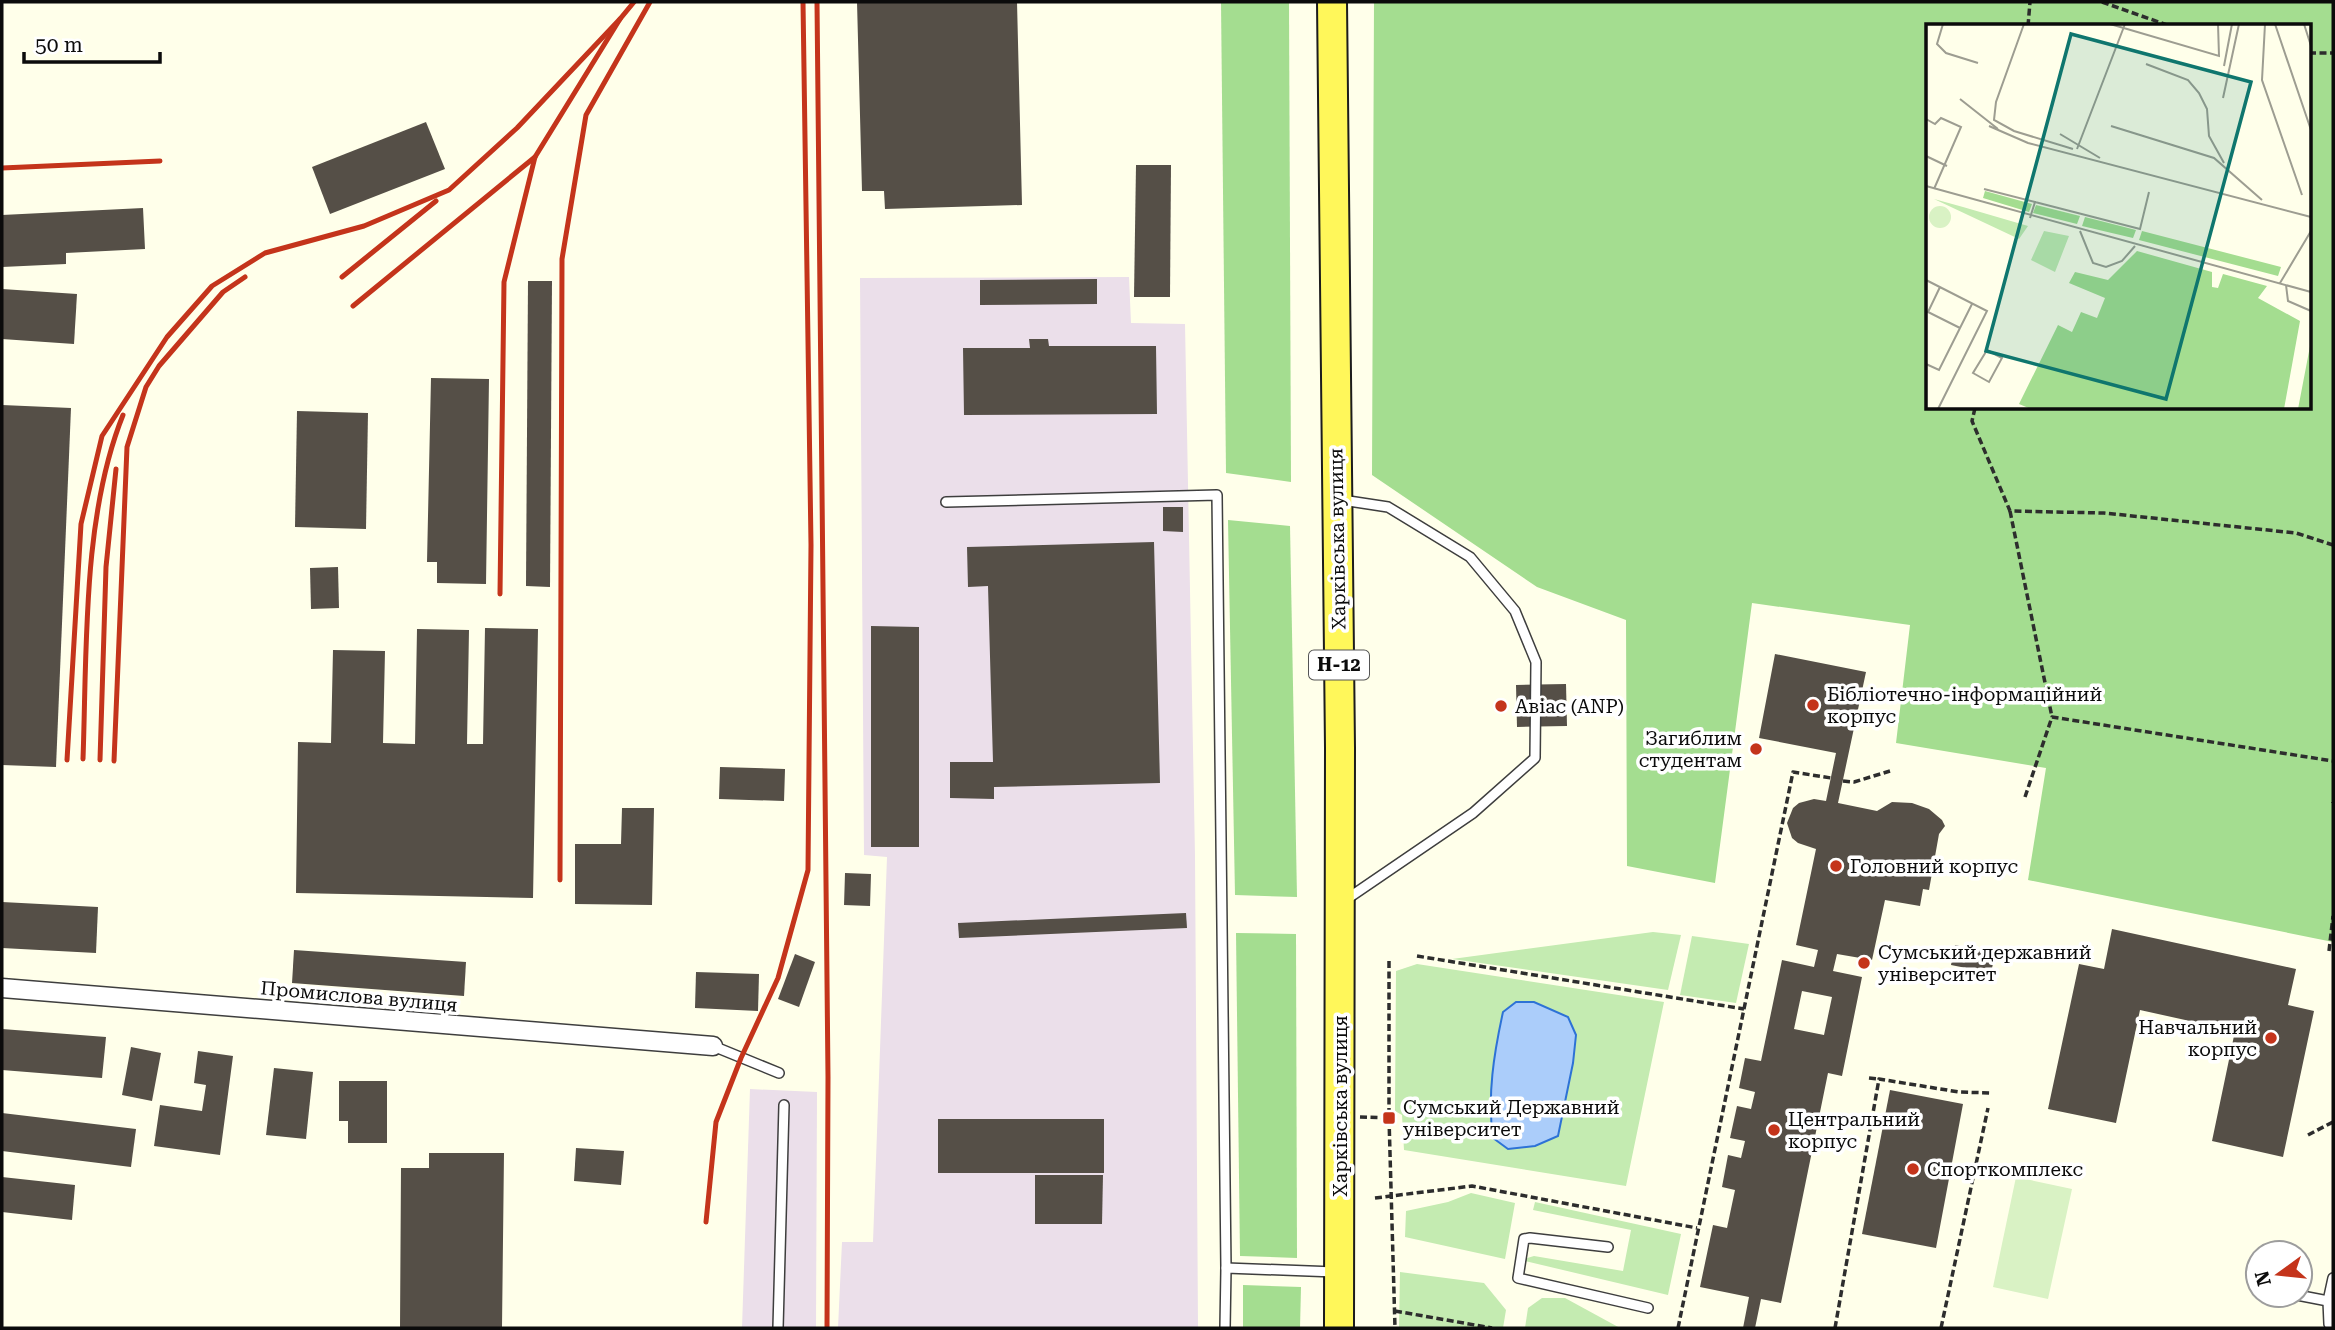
<svg xmlns="http://www.w3.org/2000/svg" width="2335" height="1330" viewBox="0 0 2335 1330" font-family="'Roboto Serif',serif">
<style>
.industrial{fill:#ebdfea}
.green{fill:#c4ebb1}
.forest{fill:#a4dd90;fill-rule:evenodd}
.pitch{fill:#d9f2c4}
.water{fill:#abcdfa;stroke:#2d72d6;stroke-width:2}
.building{fill:#554f47;fill-rule:evenodd}
.lines{fill:none;stroke-linecap:round;stroke-linejoin:round}
.service-casing{stroke:#3e3e3e;stroke-width:12}
.minor-casing{stroke:#3e3e3e;stroke-width:21}
.primary-casing{stroke:#1c1c1c;stroke-width:32}
.path{stroke:#2d2d2d;stroke-width:3.5;stroke-dasharray:7 3.5;stroke-linecap:butt}
.service{stroke:#fff;stroke-width:9}
.minor{stroke:#fff;stroke-width:18}
.primary{stroke:#fff75a;stroke-width:28}
.rail{stroke:#c4341b;stroke-width:5}
.poi-dot{fill:#c4341b;stroke:#fff;stroke-width:2.5}
.labels{text-anchor:middle;stroke-width:7;stroke-linejoin:round;paint-order:stroke}
.shield{fill:#fff;stroke:#545454;stroke-width:2}
.shield-label{font-size:18px;font-weight:bold;fill:#0b0b0b}
.street-label{font-size:19px;fill:#0b0b0b;stroke:#fff}
.poi-label{font-size:19px;fill:#0b0b0b;stroke:#fff;text-anchor:start}
.inset-road{fill:none;stroke:#9d9d91;stroke-width:2}
.view{fill:#0f766e;fill-opacity:0.15;stroke:#0f766e;stroke-width:3.5}
.inset-edge{fill:none;stroke:#0b0b0b;stroke-width:3.5}
</style>
<rect width="100%" height="100%" fill="#ffffea"/>
<!-- industrial -->
<g class="industrial">
<polygon points="1129,277 1131,323 1185,324 1195,856 1198,1328 838,1328 842,1242 873,1242 887,857 864,855 860,278"/>
<polygon points="750,1089 817,1092 816,1328 742,1328"/>
</g>
<!-- green -->
<g class="green">
<polygon points="1653,932 1681,935 1668,990 1452,959"/>
<polygon points="1692,936 1749,944 1736,1003 1680,995"/>
<polygon points="1417,964 1664,1002 1626,1186 1404,1150 1402,1115 1395,1111 1396,971"/>
<polygon points="1471,1193 1515,1203 1505,1259 1405,1237 1406,1211 1448,1202"/>
<polygon points="1535,1202 1681,1234 1668,1295 1521,1260 1534,1256 1623,1271 1631,1230 1533,1210"/>
<polygon points="1400,1272 1484,1283 1506,1310 1503,1328 1399,1328"/>
<polygon points="1542,1298 1565,1298 1620,1328 1525,1328 1528,1308"/>
</g>
<!-- forest -->
<g class="forest">
<polygon points="1221,2 1289,2 1291,482 1226,473"/>
<path d="M1374,2H2333V942L2028,880L2046,768L1896,743L1910,625L1752,603L1715,883L1627,866L1626,620L1537,587L1372,475ZM1927,26H2309V408H1927Z"/>
<polygon points="1228,520 1290,526 1297,897 1235,895"/>
<polygon points="1236,933 1296,934 1297,1258 1240,1256"/>
<polygon points="1243,1285 1301,1287 1300,1328 1243,1328"/>
</g>
<!-- pitch -->
<polygon class="pitch" points="2016,1177 2072,1189 2048,1299 1993,1287"/>
<!-- water -->
<path class="water" d="M1516,1002H1534L1568,1017L1576,1035L1573,1063L1558,1136L1535,1146L1508,1149L1493,1138C1487,1096 1494,1053 1503,1012Z"/>
<!-- building -->
<g class="building">
<polygon points="857,2 1017,2 1022,205 885,209 884,191 862,191"/>
<polygon points="426,122 445,169 330,214 312,167"/>
<polygon points="1136,165 1171,165 1170,297 1134,297"/>
<polygon points="143,208 145,249 66,253 66,264 2,267 2,215"/>
<polygon points="1097,279 1097,304 980,305 980,280"/>
<polygon points="528,281 552,281 550,587 526,586"/>
<polygon points="2,289 77,294 74,344 2,339"/>
<polygon points="1029,339 1048,339 1049,346 1156,346 1157,414 964,415 963,348 1030,348"/>
<polygon points="431,378 489,379 486,584 437,583 437,562 427,562"/>
<polygon points="2,405 71,408 56,767 2,765"/>
<polygon points="297,411 368,413 366,529 295,527"/>
<polygon points="1163,507 1183,507 1183,532 1163,531"/>
<polygon points="1154,542 1160,783 994,787 994,799 950,798 950,762 993,762 988,586 968,587 967,547"/>
<polygon points="338,567 339,608 311,609 310,568"/>
<polygon points="871,626 919,627 919,847 871,847"/>
<polygon points="485,628 538,629 533,898 296,893 298,742 331,743 333,650 385,651 383,743 415,744 417,629 469,630 467,744 483,744"/>
<path d="M1775,654L1866,672L1838,803L1877,811L1892,802L1912,803L1929,809L1942,820L1945,826L1939,834L1929,890L1923,889L1920,906L1885,900L1872,960L1837,954L1833,971L1862,977L1842,1076L1828,1073L1781,1303L1761,1299L1755,1328H1743L1749,1297L1700,1287L1713,1225L1727,1228L1735,1190L1722,1187L1728,1155L1741,1158L1745,1141L1730,1138L1737,1106L1751,1109L1755,1092L1739,1088L1745,1058L1761,1061L1782,960L1814,967L1818,950L1796,945L1816,849L1798,843L1792,838L1787,823L1793,808L1799,803L1814,799L1826,801L1836,753L1759,738ZM1802,991L1832,997L1824,1035L1794,1029Z"/>
<polygon points="1566,684 1567,726 1517,727 1516,685"/>
<polygon points="720,767 785,769 784,801 719,799"/>
<polygon points="622,808 654,808 652,905 575,904 575,844 621,844"/>
<polygon points="845,873 871,874 870,906 844,905"/>
<polygon points="2,902 98,907 96,953 2,948"/>
<polygon points="1186,913 1187,928 959,938 958,923"/>
<polygon points="2112,929 2296,969 2288,1005 2314,1011 2283,1157 2212,1141 2235,1031 2140,1010 2116,1123 2048,1109 2079,964 2104,969"/>
<polygon points="1955,945 1995,954 1991,973 1951,965"/>
<polygon points="294,950 466,962 464,996 292,983"/>
<polygon points="795,954 815,962 799,1007 778,999"/>
<polygon points="696,972 759,974 758,1011 695,1008"/>
<polygon points="2,1029 106,1037 102,1078 2,1070"/>
<polygon points="131,1047 161,1053 152,1101 122,1095"/>
<polygon points="198,1051 233,1056 220,1155 154,1146 160,1105 202,1111 206,1085 194,1083"/>
<polygon points="274,1068 313,1072 306,1139 266,1135"/>
<polygon points="339,1081 387,1081 387,1143 348,1143 348,1121 339,1121"/>
<polygon points="1890,1090 1963,1104 1936,1248 1862,1234"/>
<polygon points="2,1113 136,1129 131,1167 2,1151"/>
<rect x="938" y="1119" width="166" height="54"/>
<polygon points="576,1148 624,1151 621,1185 574,1181"/>
<polygon points="429,1153 504,1153 502,1328 400,1328 401,1168 429,1168"/>
<polygon points="1035,1175 1103,1175 1102,1224 1035,1224"/>
<polygon points="2,1177 75,1185 72,1220 2,1212"/>
</g>
<g class="lines">
<!-- service casing -->
<g class="service-casing">
<g id="service">
<polyline points="1342,500 1388,507 1470,557 1515,611 1536,662 1535,758 1473,813 1344,901"/>
<polyline points="946,502 1217,495 1226,1268"/>
<polyline points="713,1046 779,1073"/>
<polyline points="1608,1247 1530,1238 1524,1239 1518,1278 1648,1308"/>
<polyline points="2297,1295 2328,1301"/>
<polyline points="778,1328 784,1105"/>
<polyline points="1225,1328 1226,1268 1335,1272"/>
<polyline points="2332,1328 2329,1324 2328,1301 2333,1278"/>
</g>
</g>
<!-- minor casing -->
<g class="minor-casing">
<polyline id="minor" points="2,988 713,1046"/>
</g>
<!-- primary casing -->
<g class="primary-casing">
<polyline id="primary" points="1332,2 1340,748 1339,1328"/>
</g>
<!-- path -->
<g class="path">
<polyline points="2102,2 2170,26"/>
<polyline points="2028,26 2030,2"/>
<polyline points="2309,53 2333,53"/>
<polyline points="1975,408 1972,421 2010,511 2104,513 2296,533 2333,545"/>
<polyline points="2010,511 2052,717"/>
<polyline points="1843,781 1854,782 1890,771"/>
<polyline points="2025,797 2052,717 2333,761"/>
<polyline points="2333,802 2333,803"/>
<polyline points="2329,951 2333,916"/>
<polyline points="1417,956 1744,1009"/>
<polyline points="1389,961 1389,1118 1395,1328"/>
<polyline points="1869,1078 1879,1079"/>
<polyline points="1360,1117 1389,1118"/>
<polyline points="2308,1135 2333,1122"/>
<polyline points="1375,1198 1472,1186 1697,1228"/>
<polyline points="1395,1311 1492,1328"/>
<polyline points="1678,1328 1793,772 1831,778"/>
<polyline points="1835,1328 1879,1079 1959,1092 1991,1093"/>
<polyline points="1941,1328 1988,1108"/>
</g>
<!-- service -->
<use href="#service" class="service"/>
<!-- minor -->
<use href="#minor" class="minor"/>
<!-- primary -->
<use href="#primary" class="primary"/>
<!-- rail -->
<g class="rail">
<polyline points="817,2 828,1077 827,1328"/>
<polyline points="2,168 160,161"/>
<polyline points="342,277 436,201"/>
<polyline points="353,306 535,157"/>
<polyline points="500,594 504,282 535,157 620,19 634,2"/>
<path d="M83,759C87,650 82,517 123,415"/>
<polyline points="67,760 81,524 102,436 167,337 212,286 265,253 364,226 449,190 517,128 620,19"/>
<polyline points="100,760 106,567 116,469"/>
<polyline points="114,761 127,447 146,387 159,366 223,292 245,277"/>
<polyline points="560,880 562,259 586,115 650,2"/>
<polyline points="706,1222 716,1122 741,1058 778,978 808,870 811,545 803,2"/>
</g>
</g>
<!-- markers -->
<g class="poi-dot">
<circle cx="1813" cy="705" r="7"/>
<circle cx="1501" cy="706" r="7"/>
<circle cx="1756" cy="749" r="7"/>
<circle cx="1836" cy="866" r="7"/>
<circle cx="1864" cy="963" r="7"/>
<circle cx="2271" cy="1038" r="7"/>
<rect x="1382" y="1111" width="14" height="14" rx="3.5"/>
<circle cx="1774" cy="1130" r="7"/>
<circle cx="1913" cy="1169" r="7"/>
</g>
<g class="labels">
<!-- shield labels -->
<rect class="shield" x="1309" y="650.5" width="60" height="29" rx="5"/>
<g class="shield-label">
<text x="1339" y="671">Н-12</text>
</g>
<!-- street labels -->
<g class="street-label">
<text transform="translate(1337 539) rotate(-91)" y="7">Харківська вулиця</text>
<text transform="translate(359 996) rotate(5)" y="7">Промислова вулиця</text>
<text transform="translate(1340 1106) rotate(-90)" y="7">Харківська вулиця</text>
</g>
<!-- poi labels -->
<g class="poi-label">
<text x="1827" y="701">Бібліотечно-інформаційний<tspan x="1827" dy="22">корпус</tspan></text>
<text x="1515" y="713">Авіас (ANP)</text>
<text x="1742" y="745" text-anchor="end">Загиблим<tspan x="1742" dy="22">студентам</tspan></text>
<text x="1850" y="873">Головний корпус</text>
<text x="1878" y="959">Сумський державний<tspan x="1878" dy="22">університет</tspan></text>
<text x="2257" y="1034" text-anchor="end">Навчальний<tspan x="2257" dy="22">корпус</tspan></text>
<text x="1403" y="1114">Сумський Державний<tspan x="1403" dy="22">університет</tspan></text>
<text x="1788" y="1126">Центральний<tspan x="1788" dy="22">корпус</tspan></text>
<text x="1927" y="1176">Спорткомплекс</text>
</g>
</g>
<!-- overview -->
<g transform="translate(1926 24)">
<rect width="385" height="385" fill="#ffffea"/>
<path d="M8,175L37,183L102,202L93,215ZM118,207L143,212L129,248L105,236Z" fill="#c4ebb1"/>
<path d="M59,167L106,180L103,188L57,174ZM110,181L154,192L151,200L107,189ZM159,193L210,206L207,214L156,202ZM216,207L355,243L352,252L213,216ZM211,227L286,248V263L292,264L297,250L341,262L332,274L374,297L358,385H105L93,380L132,301L146,308L155,288L171,294L179,274L143,259L149,248L182,256ZM385,317V385H372Z" fill="#a4dd90"/>
<path d="M3 193a11 11 0 1 1 22 0a11 11 0 1 1-22 0Z" fill="#d9f2c4"/>
<path class="inset-road" d="M17,0L11,20L20,29L52,39M98,0L70,78L68,96L88,107L147,125M184,0L293,32L292,0M339,0L336,56L376,171M349,0L385,106M378,0L385,22M220,40L262,56L273,69L281,85L283,112L298,139M298,42L306,0M297,74L313,0M34,75L72,105M0,95L9,100L15,94L35,103L8,165M63,102L102,119L385,193M185,102L288,134L336,176M134,110L174,134M151,125L199,0M0,132L21,142M0,162L385,268M58,165L109,178L104,194M109,178L214,205L223,168M154,207L167,239L180,243L196,237L209,222M0,256L61,287L12,385M354,259L385,207M360,261L362,277L385,287M14,263L2,288L34,304M61,326L76,334L63,358L47,349ZM0,340L13,346L46,280"/>
<path class="view" d="M145,10L325,58L240,375L60,327Z"/>
<rect width="385" height="385" class="inset-edge"/>
</g>
<!-- border -->
<rect width="2335" height="1330" fill="none" stroke="#0b0b0b" stroke-width="7"/>
<!-- north arrow -->
<g transform="translate(2279 1274) rotate(255)"><circle r="33" fill="#ffffff" stroke="#9d9d9d" stroke-width="2"/>
<path d="M0-5L12 26L0 18L-12 26Z" fill="#c4341b"/>
<text y="-10" font-size="19" font-weight="bold" text-anchor="middle" fill="#0b0b0b">N</text>
</g>
<!-- scale -->
<path d="M24 52v10h136v-10" fill="none" stroke="#0b0b0b" stroke-width="3.5"/>
<text x="35" y="52" font-size="21" fill="#0b0b0b" stroke="#ffffff" stroke-width="5" paint-order="stroke">50 m</text>
</svg>
